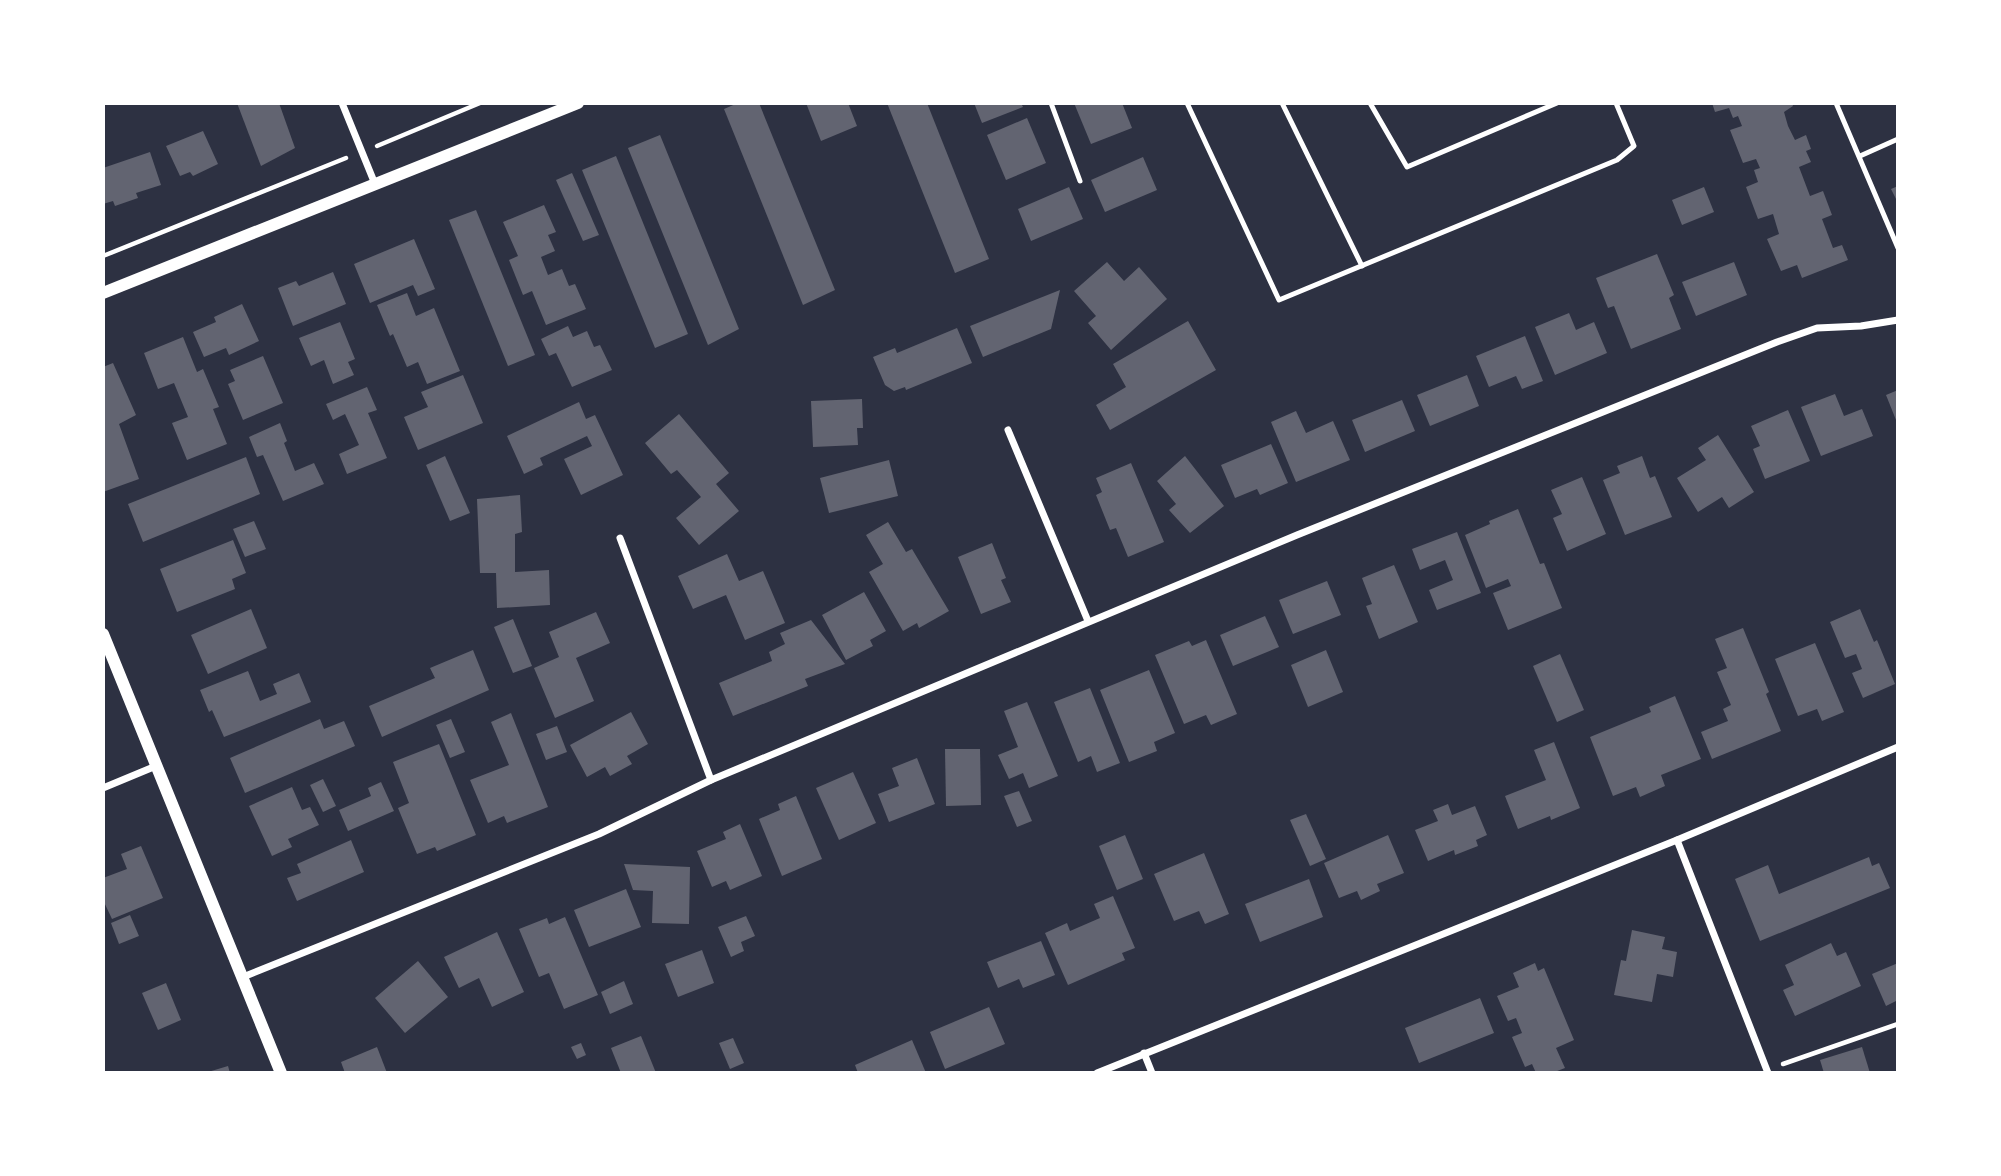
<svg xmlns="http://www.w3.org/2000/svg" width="2001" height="1176" viewBox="0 0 2001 1176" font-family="'Exo 2',sans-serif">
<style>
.building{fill:#626471}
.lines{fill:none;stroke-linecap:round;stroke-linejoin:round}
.path{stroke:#fff;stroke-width:4.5}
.service{stroke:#fff;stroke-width:5}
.minor{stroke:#fff;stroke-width:7}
.tertiary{stroke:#fff;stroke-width:12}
</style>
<rect width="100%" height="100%" fill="#2d3142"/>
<!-- building -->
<g class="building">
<polygon points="237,103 279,103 295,148 261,166"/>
<polygon points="738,103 759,103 835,290 803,305 724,109"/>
<polygon points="806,103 848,103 857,126 821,141"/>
<polygon points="887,103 927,103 989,259 955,273"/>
<polygon points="974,103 1021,103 1023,107 982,123"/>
<polygon points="1074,103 1122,103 1132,128 1091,144"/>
<polygon points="1712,103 1792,103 1793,106 1784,112 1788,126 1795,140 1806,135 1811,149 1806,151 1811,162 1799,167 1810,196 1823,191 1832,215 1822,219 1833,248 1842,245 1848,260 1802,278 1797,265 1781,271 1767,239 1779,234 1773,214 1758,219 1746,187 1758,182 1754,170 1760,168 1756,159 1743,163 1730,130 1742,126 1738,116 1733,118 1729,108 1715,112"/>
<polygon points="1027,118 1046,163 1006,180 987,135"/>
<polygon points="203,131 218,164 193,176 190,172 180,176 166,146"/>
<polygon points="660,135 739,329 708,345 628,148"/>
<polygon points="150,152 161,185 136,193 138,198 115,206 113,201 103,204 103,168"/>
<polygon points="616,156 688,334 655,348 582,170"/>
<polygon points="1143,157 1157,190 1105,212 1091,180"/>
<polygon points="572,173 599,235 583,241 556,180"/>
<polygon points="1898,186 1898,203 1891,189"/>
<polygon points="1069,187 1083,219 1031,241 1018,209"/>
<polygon points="1704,187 1714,212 1682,225 1672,200"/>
<polygon points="544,205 556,232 548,235 555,251 541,257 548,275 562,269 569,286 575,284 586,309 546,325 532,291 523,295 509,260 518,256 503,222"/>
<polygon points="476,210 535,355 508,366 449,220"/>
<polygon points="414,239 435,289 418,296 413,285 370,303 354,264"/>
<polygon points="1657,254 1674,295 1669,298 1681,329 1631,349 1614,306 1608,308 1596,278"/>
<polygon points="1107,262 1124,281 1139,267 1167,299 1111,350 1088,323 1096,316 1074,291"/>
<polygon points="1734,262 1747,295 1696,316 1682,282"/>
<polygon points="333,272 346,304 293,326 278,288 296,281 299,286"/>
<polygon points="1060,290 1051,329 983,357 970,326"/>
<polygon points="407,293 416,316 434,308 460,371 427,384 418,362 407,367 393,334 390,336 377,305"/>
<polygon points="242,304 259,341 229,355 226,348 204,357 193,332 216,322 214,317"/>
<polygon points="1569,313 1576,330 1594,322 1607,353 1555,375 1535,327"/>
<polygon points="1188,321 1216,370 1110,430 1096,405 1126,387 1113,364"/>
<polygon points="340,322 355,359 348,362 354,375 333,384 324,360 311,366 299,338"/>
<polygon points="568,326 573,337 587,331 594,347 600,345 612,370 572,387 556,353 549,356 541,339"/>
<polygon points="957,328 972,363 906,390 905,387 894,391 885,385 873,357 895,348 897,353"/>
<polygon points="1525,336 1543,381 1522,389 1516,376 1489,387 1476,356"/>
<polygon points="183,337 197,372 203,369 219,407 213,409 227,444 187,460 172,423 188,417 174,383 158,389 144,353"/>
<polygon points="263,356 283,403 243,420 228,384 235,381 230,370"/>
<polygon points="113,363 136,415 119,424 139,479 103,492 103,367"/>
<polygon points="463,375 483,423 418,450 404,417 428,407 421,392"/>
<polygon points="1467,375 1479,406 1430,426 1417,395"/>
<polygon points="367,387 377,410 368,413 387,458 347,474 339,454 359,445 345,414 333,420 326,404"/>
<polygon points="1898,390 1898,425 1886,395"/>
<polygon points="1835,394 1844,416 1862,409 1873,436 1821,456 1801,407"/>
<polygon points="862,399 863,428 857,428 858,445 813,447 811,401"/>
<polygon points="1402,400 1415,431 1365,452 1352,420"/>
<polygon points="579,402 586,419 595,415 623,475 581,495 564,459 592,446 587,436 540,458 543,465 524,474 507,436"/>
<polygon points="1788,410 1810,461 1765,479 1753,449 1760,446 1751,426"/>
<polygon points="1296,411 1306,433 1333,421 1350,460 1296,482 1271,422"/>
<polygon points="679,414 729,473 716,484 739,511 699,545 676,518 701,497 677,470 671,474 645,443"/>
<polygon points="280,423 287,441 284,443 295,471 314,463 324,484 283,501 263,455 257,457 249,437"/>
<polygon points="1718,435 1754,492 1729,508 1722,497 1698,512 1677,478 1706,460 1698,448"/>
<polygon points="1271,444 1288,483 1260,495 1257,489 1235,498 1221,465"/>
<polygon points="445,456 470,513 450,521 426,465"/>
<polygon points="1185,456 1224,506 1190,533 1169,510 1176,504 1157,481"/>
<polygon points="1642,456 1650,478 1655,476 1672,517 1625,535 1603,480 1620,473 1617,466"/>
<polygon points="246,457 260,494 143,542 128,504"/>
<polygon points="889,460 898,496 829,513 820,478"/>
<polygon points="1131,463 1164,542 1128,557 1116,528 1110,530 1096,495 1102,492 1096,478"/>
<polygon points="1582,477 1606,534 1567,551 1553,518 1562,514 1551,490"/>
<polygon points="520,495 522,532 515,534 515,572 549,570 550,605 497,608 496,573 480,573 477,499"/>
<polygon points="1518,509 1540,564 1544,563 1562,608 1508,630 1493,593 1511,586 1508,579 1486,588 1465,535 1490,524 1489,521"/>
<polygon points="254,521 266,549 245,557 233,529"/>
<polygon points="888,522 906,552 912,549 949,611 919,628 917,623 903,631 869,572 883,564 866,535"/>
<polygon points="1457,532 1481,593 1437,610 1429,590 1453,580 1445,560 1420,570 1412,549"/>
<polygon points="233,540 246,573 232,579 235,589 177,612 160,569"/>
<polygon points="992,543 1006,578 1001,580 1011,602 981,614 958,557"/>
<polygon points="727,554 739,581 763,571 785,623 745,640 726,595 693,609 678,576"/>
<polygon points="1394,565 1418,622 1379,639 1366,606 1372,604 1362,578"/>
<polygon points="1327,581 1341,615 1293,634 1279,600"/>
<polygon points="864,592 886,631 870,640 873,646 846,660 822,615"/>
<polygon points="251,609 267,648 208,674 191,635"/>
<polygon points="1860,609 1874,642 1877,640 1895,684 1863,698 1852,673 1862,669 1856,654 1845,658 1830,622"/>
<polygon points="596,612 610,643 576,658 594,701 555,718 534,668 559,657 549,632"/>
<polygon points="1265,616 1279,647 1233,666 1220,635"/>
<polygon points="513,619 532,666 513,673 494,627"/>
<polygon points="811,620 845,664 805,679 808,686 733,716 719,683 772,661 769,652 785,644 780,633"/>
<polygon points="1743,628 1769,692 1766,694 1781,731 1712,759 1701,732 1728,721 1723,709 1731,705 1717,672 1727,668 1715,639"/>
<polygon points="1206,640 1237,714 1211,725 1206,715 1184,724 1155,655 1189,641 1192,646"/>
<polygon points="1815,643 1844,712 1822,721 1817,709 1798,716 1775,659"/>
<polygon points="473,650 489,690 382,737 369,706 435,678 430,668"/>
<polygon points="1326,650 1343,692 1308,707 1291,665"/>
<polygon points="1560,654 1584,710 1557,722 1533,666"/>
<polygon points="1149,670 1175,733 1154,742 1157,751 1129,762 1100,690"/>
<polygon points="248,671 260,701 277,694 273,684 299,673 311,702 224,737 212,710 209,712 200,690"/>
<polygon points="1090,688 1120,763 1097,772 1091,756 1078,762 1054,702"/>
<polygon points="1675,696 1701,759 1661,775 1665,786 1640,797 1636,787 1613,796 1590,737 1651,712 1649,707"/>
<polygon points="1027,702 1058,776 1029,788 1023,773 1009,779 998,755 1018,747 1004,711"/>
<polygon points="631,712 648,744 627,756 632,764 610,776 605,767 587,777 570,745"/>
<polygon points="511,713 548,807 507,823 504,816 488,823 470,780 509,765 491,722"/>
<polygon points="320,719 324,729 344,721 355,746 245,793 230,758"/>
<polygon points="451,719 465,752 450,758 436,725"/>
<polygon points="557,726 567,752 546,760 536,734"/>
<polygon points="1554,742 1580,808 1551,820 1550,816 1518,829 1505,796 1546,780 1534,750"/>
<polygon points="439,744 476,835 437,851 435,847 417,854 398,808 409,803 393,762"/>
<polygon points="945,749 980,749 981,805 946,806"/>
<polygon points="917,758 935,804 889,822 878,794 899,786 892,768"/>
<polygon points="853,772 876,823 839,840 816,788"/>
<polygon points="323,779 336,806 323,812 310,785"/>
<polygon points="381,782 394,811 348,831 339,810 371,796 368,788"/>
<polygon points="292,787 302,810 310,807 319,825 288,839 292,847 272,856 249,806"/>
<polygon points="1019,791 1032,821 1017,827 1004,796"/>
<polygon points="796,796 822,859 782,876 759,819 780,810 778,804"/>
<polygon points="1448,804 1452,815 1475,806 1487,835 1476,840 1478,846 1455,855 1454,850 1428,861 1415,830 1438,821 1433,810"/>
<polygon points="1306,814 1326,859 1310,866 1290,820"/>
<polygon points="740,824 762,876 730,890 726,881 712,887 697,851 726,839 723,832"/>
<polygon points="1125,835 1143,879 1117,890 1099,846"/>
<polygon points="1388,835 1404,873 1377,884 1380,891 1361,900 1357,891 1339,898 1324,863"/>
<polygon points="351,840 364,872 297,901 287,878 301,873 297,864"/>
<polygon points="141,846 163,898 112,919 103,900 103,878 127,869 121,854"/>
<polygon points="1204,853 1229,914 1205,924 1199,911 1174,921 1154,874"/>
<polygon points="1869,857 1872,866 1879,863 1890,888 1760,941 1735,879 1768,865 1779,894"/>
<polygon points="624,864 690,867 689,924 652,923 653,891 633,890"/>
<polygon points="1309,879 1323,917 1260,942 1245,904"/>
<polygon points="626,889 641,927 589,947 574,910"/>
<polygon points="1113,896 1135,948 1122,953 1125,960 1068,985 1045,933 1067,923 1070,931 1100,918 1094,904"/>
<polygon points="130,915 139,936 119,944 111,923"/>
<polygon points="746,916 755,936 741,942 744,951 731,957 718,927"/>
<polygon points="565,917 598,995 564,1009 549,973 539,977 519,929 547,918 549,924"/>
<polygon points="1632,930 1665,937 1662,949 1677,952 1673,977 1657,974 1652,1002 1614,995 1621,960 1626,961"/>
<polygon points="497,932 524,992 492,1007 479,978 459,988 444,957"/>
<polygon points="1041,941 1055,975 1023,988 1019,979 998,988 987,962"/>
<polygon points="1831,943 1837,956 1846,952 1861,986 1795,1016 1783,990 1794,985 1785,965"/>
<polygon points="702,950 714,983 678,997 665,964"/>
<polygon points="418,961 448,997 405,1033 375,998"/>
<polygon points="1535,963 1538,971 1544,968 1574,1040 1556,1048 1565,1068 1552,1073 1536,1073 1532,1064 1525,1067 1512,1037 1522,1033 1516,1018 1508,1021 1497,996 1519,987 1513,973"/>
<polygon points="1898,963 1898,1000 1886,1006 1872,974"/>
<polygon points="624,981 633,1004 610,1014 601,992"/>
<polygon points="166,983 181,1020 158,1030 142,993"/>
<polygon points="1480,998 1494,1033 1419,1063 1405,1028"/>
<polygon points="989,1007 1005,1044 945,1069 930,1032"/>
<polygon points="641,1036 656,1073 621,1073 611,1048"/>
<polygon points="733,1038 744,1063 730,1069 719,1043"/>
<polygon points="912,1040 926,1073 858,1073 855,1065"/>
<polygon points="581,1043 586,1055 577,1059 571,1047"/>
<polygon points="377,1047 387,1073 345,1073 341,1062"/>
<polygon points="1862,1047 1870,1073 1824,1073 1820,1060"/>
<polygon points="228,1066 230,1073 208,1073 208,1072"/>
</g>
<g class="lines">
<!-- path -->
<g class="path">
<polyline points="377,146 480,103"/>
<polyline points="103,256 346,158"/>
<polyline points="1783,1064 1898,1024"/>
</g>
<!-- service -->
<g class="service">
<polyline points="1051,103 1080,181"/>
<polyline points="1187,103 1279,300 1617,160 1634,146 1616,103"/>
<polyline points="1282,103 1362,266"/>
<polyline points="1370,103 1407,167 1557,103"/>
<polyline points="1836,103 1898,248"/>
<polyline points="1860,156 1898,139"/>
</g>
<!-- minor -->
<g class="minor">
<polyline points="342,103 375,184"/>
<polyline points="1008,430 1088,621"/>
<polyline points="620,538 711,780"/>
<polyline points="103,788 156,766"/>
<polyline points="1677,840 1768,1073"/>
<polyline points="243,977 599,834 711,780 1297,535 1777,342 1817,328 1861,326 1898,320"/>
<polyline points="1144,1053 1152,1073"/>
<polyline points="1097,1073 1677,840 1898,747"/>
</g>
<!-- tertiary -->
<g class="tertiary">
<polyline points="103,293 578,103"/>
<polyline points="103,634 281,1073"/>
</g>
</g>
<!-- border -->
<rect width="2001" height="1176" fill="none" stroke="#ffffff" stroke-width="210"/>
</svg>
